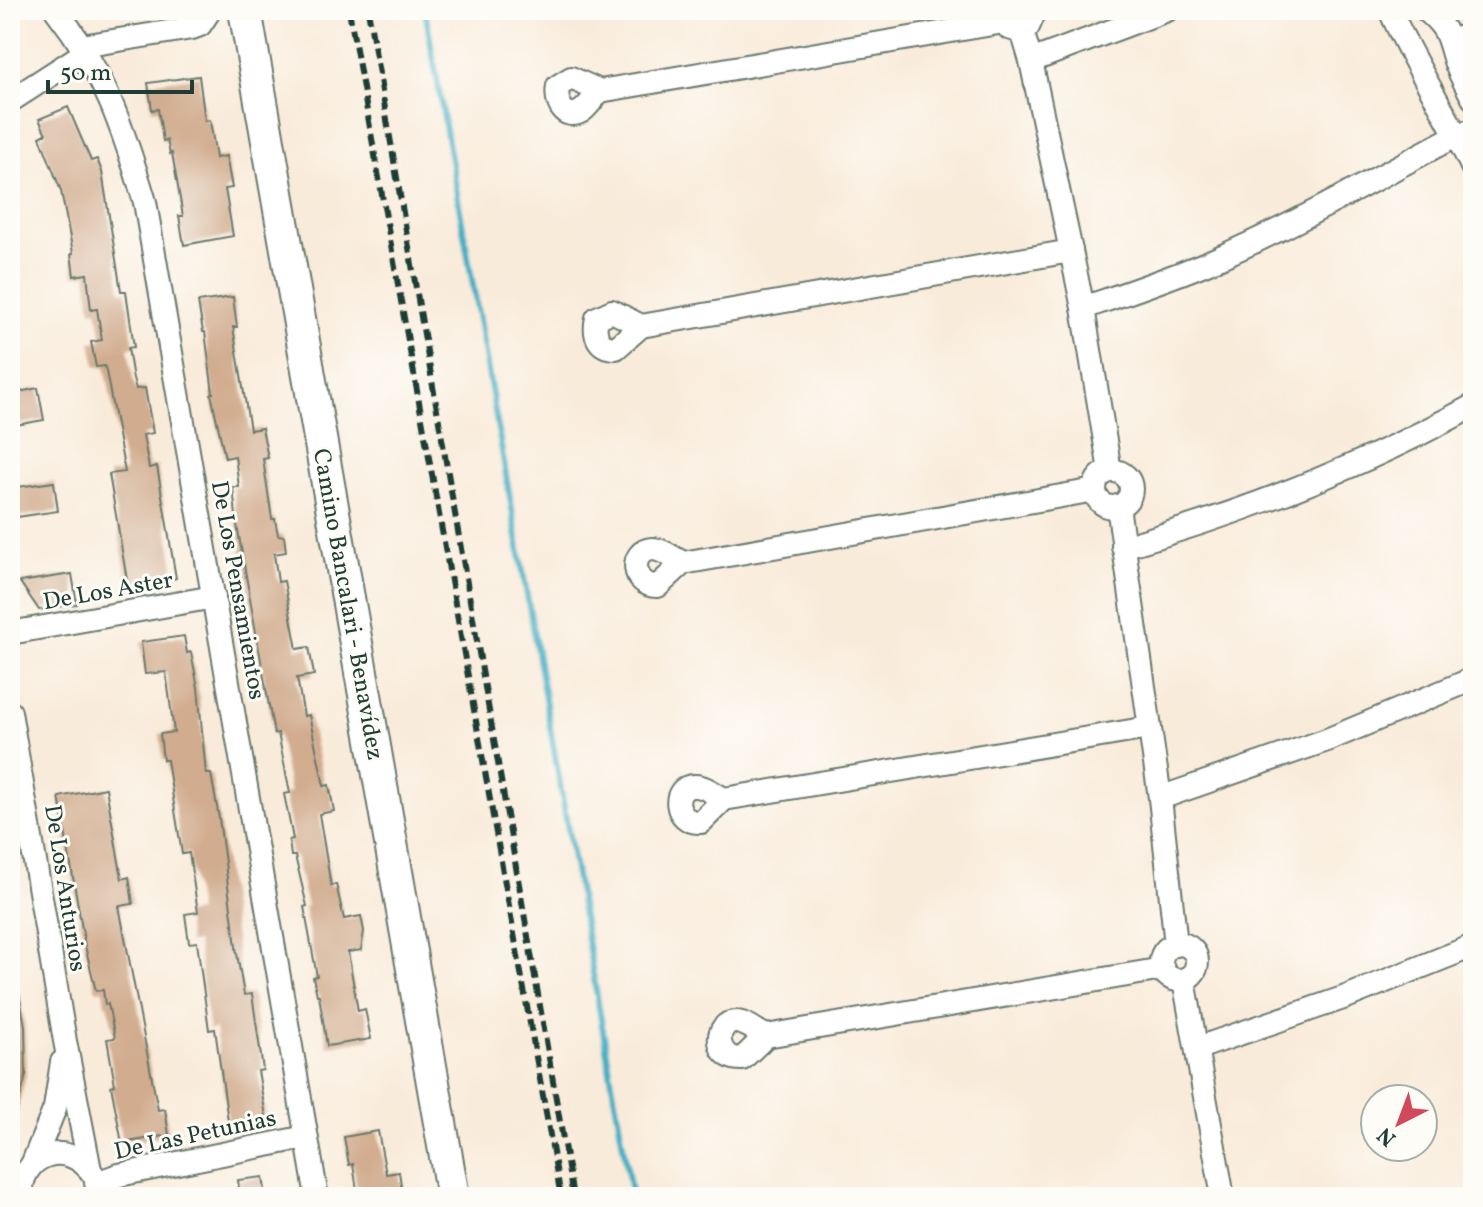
<svg xmlns="http://www.w3.org/2000/svg" width="1483" height="1207" viewBox="0 0 1483 1207" font-family="Vollkorn,serif">
<style>
.lines{fill:none;stroke-linecap:round;stroke-linejoin:round}
.stream{stroke:#45afc4;stroke-width:6}
.building{fill:#d1ac8e}
.minor-casing{stroke:#6b7a6e;stroke-width:26}
.secondary-casing{stroke:#6b7a6e;stroke-width:36}
.minor{stroke:#fff;stroke-width:22}
.secondary{stroke:#fff;stroke-width:32}
.rail{stroke:#1f3d34;stroke-width:6;stroke-dasharray:12 6;stroke-linecap:butt}
.labels{text-anchor:middle;stroke-width:6;stroke-linejoin:round;paint-order:stroke}
.street-label{font-size:24px;fill:#1f3d34;stroke:#fdfcf7}
</style>
<rect width="100%" height="100%" fill="#fdfcf7"/>
<filter id="ink" filterUnits="userSpaceOnUse"><feTurbulence type="fractalNoise" baseFrequency=".0125" numOctaves="2"/><feDisplacementMap in="SourceGraphic" scale="16" xChannelSelector="R" yChannelSelector="G"/><feConvolveMatrix kernelMatrix="1 2 1 2 8 2 1 2 1" color-interpolation-filters="sRGB"/></filter>
<filter id="wash" filterUnits="userSpaceOnUse"><feTurbulence type="fractalNoise" baseFrequency=".006" numOctaves="4" result="noise"/><feDisplacementMap in="SourceGraphic" scale="32" xChannelSelector="R" yChannelSelector="G"/><feGaussianBlur stdDeviation="1.8" result="paint"/><feColorMatrix in="noise" values="0 0 0 0 0 0 0 0 0 0 0 0 0 0 0 0 0 1.4 0 .05"/><feComposite in="paint" operator="in"/></filter>
<g filter="url(#wash)">
<rect width="100%" height="100%" fill="#f9ebda"/>
<g class="lines">
<!-- stream -->
<polyline class="stream" points="425,10 632,1197"/>
</g>
<g id="blocks">
<!-- building -->
<g class="building">
<polygon points="199,76 205,121 210,120 216,158 226,156 232,188 225,189 233,236 184,245 179,216 183,216 172,153 170,154 167,140 163,141 158,109 152,110 148,83"/>
<polygon points="68,107 91,161 97,159 102,172 121,291 126,291 134,347 128,348 133,379 136,389 145,388 153,433 143,435 149,468 157,466 176,578 129,592 109,474 125,472 105,366 96,367 91,342 102,340 97,309 91,310 87,274 74,276 71,254 73,253 61,191 40,137 46,134 39,119"/>
<polygon points="233,297 237,327 233,327 250,430 262,428 268,458 263,459 272,519 275,519 278,535 284,536 286,552 274,554 278,582 284,581 297,649 309,647 314,675 297,678 304,716 309,715 324,786 329,785 334,811 319,814 331,886 336,884 344,919 361,916 364,931 361,950 348,952 358,1011 365,1009 371,1039 327,1046 319,995 317,995 313,977 317,976 304,907 307,906 295,856 291,856 289,840 293,839 284,794 290,793 278,733 274,734 237,525 233,487 239,487 235,456 225,458 211,394 213,393 205,332 203,332 198,302"/>
<polygon points="38,388 44,420 10,426 10,394"/>
<polygon points="54,482 58,511 10,518 10,488"/>
<polygon points="72,574 77,604 39,610 20,582"/>
<polygon points="184,636 187,653 191,652 198,688 206,774 211,774 219,818 237,954 244,995 252,994 263,1070 258,1071 267,1122 229,1128 215,1029 209,1030 197,942 189,943 185,914 198,912 189,853 182,854 167,760 163,760 160,734 174,732 166,672 145,674 141,642"/>
<polygon points="106,788 122,879 129,877 133,904 119,906 126,943 158,1110 165,1109 169,1135 122,1143 111,1086 115,1085 107,1039 115,1038 108,1004 105,1005 103,990 96,991 85,946 59,797"/>
<polygon points="19,993 25,1026 26,1075 16,1114 10,1114 10,994"/>
<polygon points="378,1131 386,1174 399,1172 403,1197 358,1197 353,1164 349,1165 344,1137"/>
<polygon points="263,1177 266,1197 240,1197 238,1180"/>
</g>
</g>
</g>
<g filter="url(#ink)">
<use href="#blocks" fill-opacity="0" stroke="#6b7a6e" stroke-width="2"/>
<g class="lines">
<!-- minor casing -->
<g class="minor-casing">
<g id="minor">
<path d="M56,10C104,71 123,128 145,202L317,1197"/>
<path d="M1390,10C1414,65 1448,115 1473,169"/>
<path d="M1426,10C1446,27 1447,33 1454,58C1458,72 1466,85 1473,98"/>
<polyline points="1009,28 1018,31 1028,27 1032,18 1030,10"/>
<polyline points="1022,31 1031,61 1083,308 1110,471"/>
<polyline points="1451,40 1473,34"/>
<polyline points="82,46 192,28 200,25 210,10"/>
<polyline points="1031,61 1167,10"/>
<path d="M600,91C594,97 589,106 582,111C563,122 555,101 558,86L571,78L600,91L1004,22"/>
<polyline points="10,101 86,52"/>
<path d="M1083,308C1127,293 1172,278 1216,259C1299,223 1378,177 1457,135L1473,130"/>
<path d="M641,326L612,311L597,318C593,335 598,348 616,348L641,326L1071,251"/>
<circle cx="1113" cy="489" r="18"/>
<polyline points="1118,506 1160,798 1176,945"/>
<path d="M1123,547C1245,512 1362,467 1473,406"/>
<path d="M683,563L658,586C631,587 629,550 652,549C662,549 674,558 683,563L1095,490"/>
<polyline points="10,633 214,597"/>
<polyline points="10,712 65,1041 90,1170"/>
<polyline points="1160,798 1327,740 1473,679"/>
<path d="M724,799L701,822C673,824 671,786 694,786C704,785 716,795 724,799L1149,728"/>
<circle cx="1179" cy="962" r="18"/>
<polyline points="1184,980 1223,1197"/>
<path d="M766,1036C757,1032 746,1022 736,1022C713,1022 714,1060 742,1059L766,1036L1163,969"/>
<polyline points="1198,1048 1346,997 1473,946"/>
<polyline points="32,1165 55,1108 62,1062"/>
<polyline points="96,1183 119,1175 306,1137"/>
<path d="M22,1197C18,1154 68,1138 92,1173"/>
</g>
</g>
<!-- secondary casing -->
<g class="secondary-casing">
<polyline id="secondary" points="245,10 453,1197"/>
</g>
<!-- minor -->
<use href="#minor" class="minor"/>
<!-- secondary -->
<use href="#secondary" class="secondary"/>
<!-- rail -->
<g class="rail">
<polyline points="349,10 561,1197"/>
<polyline points="368,10 573,1197"/>
</g>
</g>
</g>
<g class="labels">
<!-- street labels -->
<g class="street-label">
<text transform="translate(108 590) rotate(-10)" y="8">De Los Aster</text>
<text transform="translate(239 590) rotate(80)" y="8">De Los Pensamientos</text>
<text transform="translate(349 604) rotate(80)" y="8">Camino Bancalari - Benavídez</text>
<text transform="translate(66 888) rotate(81)" y="8">De Los Anturios</text>
<text transform="translate(195 1134) rotate(-12)" y="8">De Las Petunias</text>
</g>
</g>
<!-- margin -->
<rect width="1483" height="1207" fill="none" stroke="#fdfcf7" stroke-width="40"/>
<!-- north arrow -->
<g transform="translate(1399 1123) rotate(222)"><circle r="38" fill="#fdfcf7" stroke="#a4b0a9" stroke-width="2"/>
<path d="M0-6L14 30L0 20L-14 30Z" fill="#d1495b"/>
<text y="-12" font-size="22" font-weight="bold" text-anchor="middle" fill="#1f3d34">N</text>
</g>
<!-- scale -->
<path d="M48 80v12h144v-12" fill="none" stroke="#1f3d34" stroke-width="4"/>
<text x="60" y="80" font-size="24" fill="#1f3d34" stroke="#fdfcf7" stroke-width="6" paint-order="stroke">50 m</text>
</svg>
